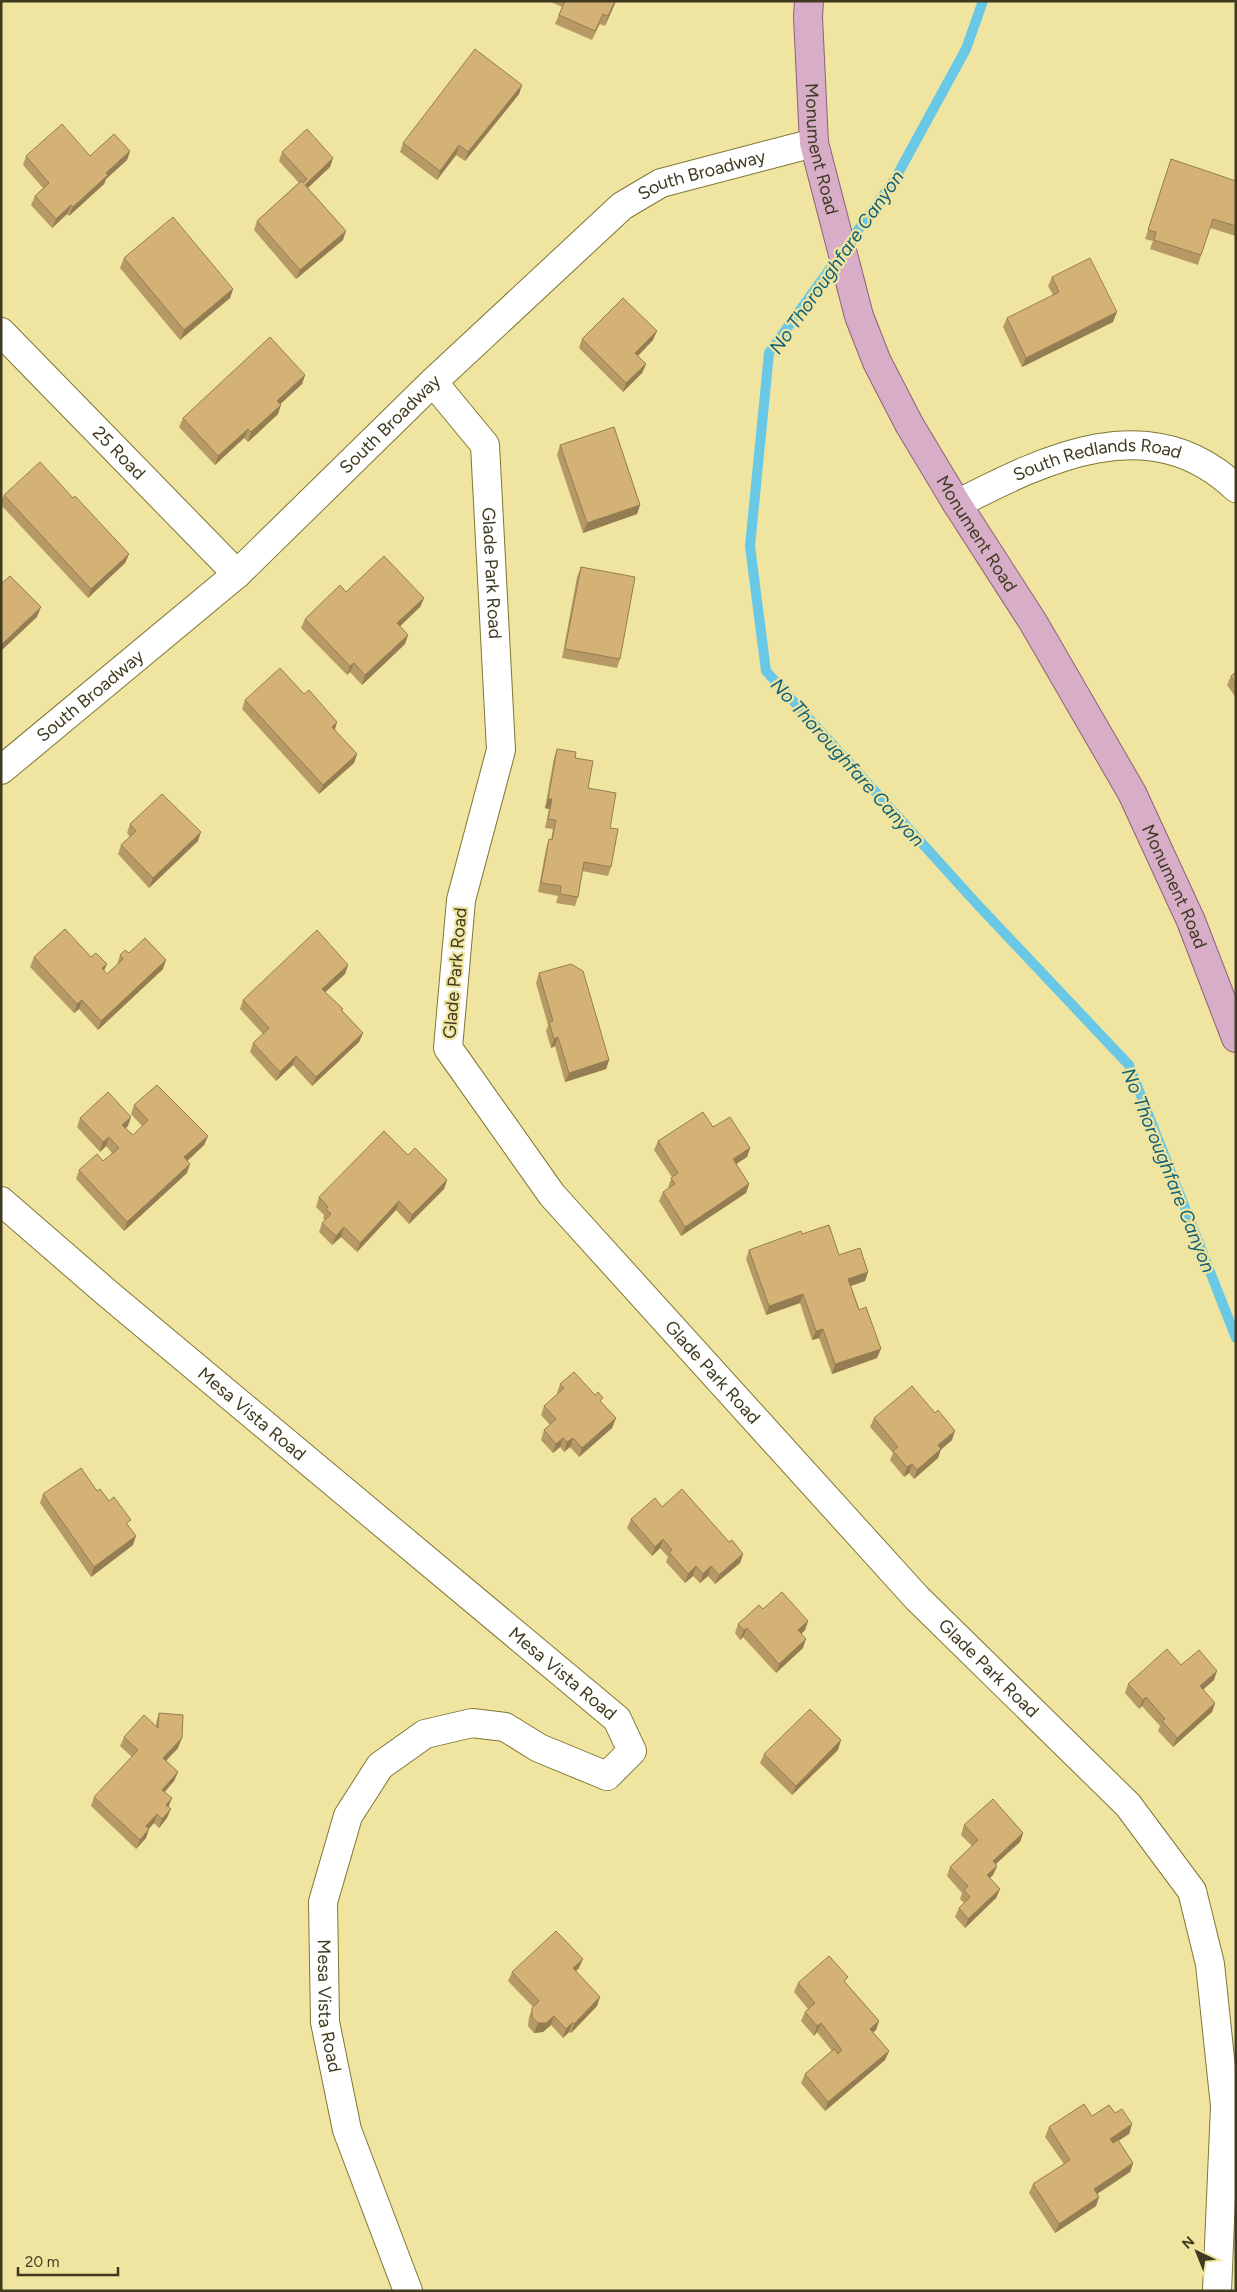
<svg xmlns="http://www.w3.org/2000/svg" width="1237" height="2292" viewBox="0 0 1237 2292" font-family="Figtree,sans-serif">
<style>
.lines{fill:none;stroke-linecap:round;stroke-linejoin:round}
.stream{stroke:#68c8e5;stroke-width:10}
.minor-casing{stroke:#807635;stroke-width:30}
.major-casing{stroke:#906175;stroke-width:30}
.minor{stroke:#fff;stroke-width:28}
.major{stroke:#d7adc8;stroke-width:28}
.wall{fill:#b69965}
.shaded-wall{fill:#947d53}
.building{fill:#d4b276;stroke:#947d53}
.labels{text-anchor:middle;stroke-width:4.5;stroke-linejoin:round;paint-order:stroke}
.street-label{font-size:18px;fill:#3f3a1f;stroke:#efe5a1}
.water-label{font-size:19px;font-style:italic;fill:#136176;stroke:#efe5a1}
</style>
<rect width="100%" height="100%" fill="#efe5a1"/>
<g class="lines">
<!-- stream -->
<polyline class="stream" points="983,1 966,49 895,179 769,353 750,546 766,671 977,904 1129,1065 1236,1338"/>
<!-- minor casing -->
<g class="minor-casing">
<g id="minor">
<path id="s1" d="M1,332L237,574"/>
<path id="s2" d="M433,382L485,445L501,750L461,900L448,1048L552,1195L917,1598L1128,1805L1192,1891L1210,1964L1225,2106L1217,2291"/>
<path id="s3" d="M957,504C1045,459 1150,406 1236,488"/>
<path id="s4" d="M1,770L237,574L433,382L622,206L661,183L814,143"/>
<path id="s5" d="M1,1201L107,1293L617,1719L632,1751L607,1776L539,1748L505,1727L472,1723L425,1734L380,1766L348,1816L323,1902L325,2022L347,2130L408,2291"/>
</g>
</g>
<!-- major casing -->
<g class="major-casing">
<g id="major">
<path id="s6" d="M809,1L808,17L814,143L859,316L877,362L909,424L957,504L1033,622L1132,793L1191,921L1236,1038"/>
</g>
</g>
<!-- minor -->
<use href="#minor" class="minor"/>
<!-- major -->
<use href="#major" class="major"/>
</g>
<!-- wall -->
<g class="wall">
<polygon points="549,1 616,1 605,26 600,24 592,40 555,24 562,7"/>
<polygon points="522,85 519,94 465,161 456,155 437,180 400,152 403,143"/>
<polygon points="130,151 127,160 106,179 104,184 69,216 67,214 52,228 31,205 35,196 43,188 23,165 26,156 90,156"/>
<polygon points="282,152 333,158 330,167 308,188 343,240 296,279 254,230 257,221 299,183 279,161"/>
<polygon points="1168,168 1236,181 1236,236 1210,228 1198,265 1150,249 1153,241 1145,239"/>
<polygon points="124,258 233,289 230,298 180,340 120,268"/>
<polygon points="1052,277 1113,322 1022,367 1003,327 1007,318 1053,295 1048,286"/>
<polygon points="582,339 653,340 638,356 646,364 642,373 623,392 579,348"/>
<polygon points="305,375 302,384 280,404 278,414 248,442 244,438 215,465 179,427 183,418"/>
<polygon points="560,445 640,505 637,514 583,533 557,455"/>
<polygon points="4,495 129,554 125,563 88,598 1,505 1,501"/>
<polygon points="581,567 620,659 617,668 562,658 577,577"/>
<polygon points="346,592 424,598 420,607 400,626 408,635 405,644 362,685 350,672 347,675 301,628 305,619"/>
<polygon points="1236,672 1236,698 1227,685 1231,676"/>
<polygon points="304,694 337,722 335,730 357,754 354,763 319,794 242,709 245,700"/>
<polygon points="557,749 575,758 588,788 610,828 611,867 608,876 582,871 578,897 575,906 556,903 558,896 538,892 546,849 549,839 551,840 553,829 545,828 549,809 545,808 554,758"/>
<polygon points="130,824 198,841 149,888 118,854 121,845 130,837 127,833"/>
<polygon points="129,953 163,969 98,1030 79,1009 74,1013 30,967 34,957 104,971 107,974 117,965 120,955"/>
<polygon points="348,965 345,974 325,992 363,1033 359,1042 312,1086 293,1065 276,1081 250,1052 253,1043 263,1034 240,1009 243,1000"/>
<polygon points="539,973 609,1060 606,1069 565,1082 555,1046 551,1048 546,1031 548,1025 536,983"/>
<polygon points="134,1105 208,1136 204,1145 187,1161 187,1173 124,1231 76,1179 79,1170 103,1161 112,1153 106,1146 100,1152 77,1127 80,1118 128,1126 125,1128 133,1135 142,1126 131,1114"/>
<polygon points="713,1127 750,1148 747,1157 736,1164 749,1184 746,1193 681,1236 659,1201 663,1192 669,1188 668,1187 672,1177 654,1150 658,1141"/>
<polygon points="408,1155 447,1180 444,1189 409,1224 396,1210 357,1252 341,1237 332,1245 319,1232 322,1223 325,1220 323,1218 324,1215 316,1207 319,1197"/>
<polygon points="749,1250 839,1255 868,1272 865,1281 851,1286 877,1358 832,1374 819,1338 812,1340 800,1303 766,1315 746,1259"/>
<polygon points="560,1384 602,1403 616,1418 612,1428 579,1457 570,1447 564,1452 560,1447 553,1453 541,1440 544,1430 550,1425 541,1415 544,1406 558,1394 557,1393"/>
<polygon points="874,1418 952,1440 941,1449 938,1458 914,1479 909,1473 904,1477 890,1460 893,1453 870,1427"/>
<polygon points="97,1491 109,1501 129,1526 133,1545 91,1577 40,1503 43,1494"/>
<polygon points="662,1507 729,1542 743,1554 740,1563 715,1584 708,1576 700,1583 693,1576 685,1583 666,1562 668,1557 660,1548 652,1556 627,1528 631,1519"/>
<polygon points="808,1621 805,1630 801,1634 803,1648 776,1673 743,1637 740,1640 735,1633 738,1624"/>
<polygon points="1181,1665 1214,1680 1203,1689 1215,1703 1212,1712 1173,1747 1158,1731 1160,1726 1142,1706 1139,1709 1125,1693 1128,1684"/>
<polygon points="159,1713 178,1748 166,1761 178,1772 174,1781 165,1792 168,1807 167,1818 159,1828 154,1823 149,1828 146,1838 136,1849 91,1806 94,1797 132,1757 120,1746 124,1737 156,1726 156,1723"/>
<polygon points="838,1750 792,1795 760,1763 764,1754"/>
<polygon points="964,1825 1023,1833 1020,1842 996,1864 997,1866 993,1875 990,1878 1000,1889 996,1898 965,1928 955,1917 959,1908 964,1903 960,1899 962,1893 947,1876 950,1867 972,1846 961,1835"/>
<polygon points="579,1968 576,1971 597,2006 571,2033 569,2032 563,2038 551,2025 543,2032 534,2033 528,2026 529,2017 533,2007 508,1981 512,1972"/>
<polygon points="798,1983 846,1983 879,2021 876,2030 873,2032 889,2051 885,2060 825,2111 801,2083 805,2074 832,2051 817,2032 814,2036 801,2021 805,2012 808,2009 794,1992"/>
<polygon points="1115,2113 1132,2124 1129,2134 1118,2141 1133,2163 1130,2172 1097,2194 1099,2197 1096,2206 1055,2233 1029,2193 1033,2184 1064,2164 1045,2137 1049,2127 1092,2116"/>
</g>
<!-- shaded-wall -->
<g class="shaded-wall">
<polygon points="615,1 616,1 605,26 608,16"/>
<polygon points="522,85 519,94 465,161 468,152"/>
<polygon points="459,145 456,155 437,180 440,171"/>
<polygon points="130,151 127,160 106,179 104,184 69,216 73,207 106,173"/>
<polygon points="333,158 330,167 301,194 305,185"/>
<polygon points="71,205 67,214 52,228 56,219"/>
<polygon points="346,231 343,240 296,279 300,270"/>
<polygon points="233,289 230,298 180,340 184,330"/>
<polygon points="1117,312 1113,322 1022,367 1026,358"/>
<polygon points="657,331 653,340 632,362 635,353"/>
<polygon points="646,364 642,373 623,392 626,383"/>
<polygon points="305,375 302,384 274,410 277,401"/>
<polygon points="281,405 278,414 248,442 251,432"/>
<polygon points="248,429 244,438 215,465 218,456"/>
<polygon points="640,505 637,514 583,533 587,523"/>
<polygon points="129,554 125,563 88,598 91,589"/>
<polygon points="424,598 420,607 394,632 397,623"/>
<polygon points="41,607 37,617 1,651 1,645"/>
<polygon points="408,635 405,644 362,685 365,675"/>
<polygon points="354,663 350,672 347,675 350,666"/>
<polygon points="337,722 334,731 332,727"/>
<polygon points="357,754 354,763 319,794 323,785"/>
<polygon points="548,799 552,799 549,809 545,808"/>
<polygon points="201,832 198,841 149,888 153,878"/>
<polygon points="166,960 163,969 98,1030 101,1021"/>
<polygon points="107,964 103,973 102,968"/>
<polygon points="348,965 345,974 319,998 322,989"/>
<polygon points="82,1000 79,1009 74,1013 77,1004"/>
<polygon points="363,1033 359,1042 312,1086 316,1077"/>
<polygon points="558,1037 555,1046 551,1048 554,1039"/>
<polygon points="296,1056 293,1065 276,1081 280,1072"/>
<polygon points="609,1060 606,1069 565,1082 569,1073"/>
<polygon points="131,1117 128,1126 119,1134 122,1125"/>
<polygon points="208,1136 204,1145 181,1167 184,1157"/>
<polygon points="109,1137 106,1146 100,1152 103,1142"/>
<polygon points="750,1148 747,1157 730,1168 733,1159"/>
<polygon points="190,1164 187,1173 124,1231 127,1222"/>
<polygon points="447,1180 444,1189 409,1224 412,1215"/>
<polygon points="749,1184 746,1193 681,1236 685,1227"/>
<polygon points="399,1201 396,1210 357,1252 360,1243"/>
<polygon points="344,1227 341,1237 332,1245 336,1236"/>
<polygon points="868,1272 865,1281 845,1288 848,1279"/>
<polygon points="803,1294 800,1303 766,1315 769,1306"/>
<polygon points="823,1329 819,1338 812,1340 816,1331"/>
<polygon points="881,1349 877,1358 832,1374 835,1364"/>
<polygon points="616,1418 612,1428 579,1457 582,1448"/>
<polygon points="955,1431 952,1440 935,1455 938,1445"/>
<polygon points="563,1438 560,1447 553,1453 556,1444"/>
<polygon points="573,1438 570,1447 564,1452 567,1442"/>
<polygon points="941,1449 938,1458 914,1479 917,1470"/>
<polygon points="912,1464 909,1473 904,1477 907,1467"/>
<polygon points="136,1536 133,1545 91,1577 94,1567"/>
<polygon points="663,1539 660,1548 652,1556 655,1547"/>
<polygon points="743,1554 740,1563 715,1584 719,1575"/>
<polygon points="696,1566 693,1576 685,1583 688,1574"/>
<polygon points="711,1566 708,1576 700,1583 703,1574"/>
<polygon points="808,1621 805,1630 795,1640 798,1630"/>
<polygon points="747,1628 743,1637 740,1640 744,1630"/>
<polygon points="806,1639 803,1648 776,1673 779,1664"/>
<polygon points="1217,1671 1214,1680 1197,1695 1200,1686"/>
<polygon points="1146,1697 1142,1706 1139,1709 1143,1700"/>
<polygon points="1215,1703 1212,1712 1173,1747 1177,1738"/>
<polygon points="182,1738 178,1748 160,1767 163,1758"/>
<polygon points="841,1740 838,1750 792,1795 796,1786"/>
<polygon points="178,1772 174,1781 158,1799 162,1790"/>
<polygon points="172,1798 168,1808 166,1805"/>
<polygon points="171,1809 167,1818 159,1828 162,1819"/>
<polygon points="157,1814 154,1823 143,1835 146,1826"/>
<polygon points="149,1829 146,1838 136,1849 140,1840"/>
<polygon points="1023,1833 1020,1842 989,1870 993,1861"/>
<polygon points="997,1866 993,1875 983,1884 987,1875"/>
<polygon points="1000,1889 996,1898 965,1928 968,1919"/>
<polygon points="583,1959 579,1968 569,1977 573,1968"/>
<polygon points="600,1997 597,2006 571,2033 574,2024"/>
<polygon points="554,2016 551,2025 543,2032 534,2033 538,2023"/>
<polygon points="879,2021 876,2030 866,2038 870,2029"/>
<polygon points="572,2023 569,2032 563,2038 566,2029"/>
<polygon points="821,2023 817,2032 814,2036 817,2026"/>
<polygon points="889,2051 885,2060 825,2111 828,2102"/>
<polygon points="1132,2124 1129,2134 1107,2148 1110,2139"/>
<polygon points="1133,2163 1130,2172 1091,2198 1094,2189"/>
<polygon points="1099,2197 1096,2206 1055,2233 1059,2224"/>
</g>
<!-- building -->
<g class="building">
<polygon points="565,1 615,1 608,16 603,14 595,31 559,15"/>
<polygon points="475,49 522,85 468,152 459,145 440,171 403,143"/>
<polygon points="62,124 90,156 114,134 130,151 106,173 108,175 73,207 71,205 56,219 35,196 49,183 26,156"/>
<polygon points="307,129 333,158 305,185 346,231 300,270 257,221 301,181 303,183 307,179 282,152"/>
<polygon points="1171,159 1236,181 1236,226 1213,219 1201,255 1154,240 1156,232 1148,230"/>
<polygon points="173,217 233,289 184,330 124,258"/>
<polygon points="1090,258 1117,312 1026,358 1007,318 1059,292 1052,277"/>
<polygon points="623,298 657,331 635,353 646,364 626,383 582,339"/>
<polygon points="270,337 305,375 277,401 281,405 251,432 248,429 218,456 183,418"/>
<polygon points="614,427 640,505 587,523 560,445"/>
<polygon points="40,462 73,498 75,496 129,554 91,589 4,495"/>
<polygon points="384,556 424,598 397,623 408,635 365,675 354,663 350,666 305,619 340,585 346,592"/>
<polygon points="581,567 635,577 620,659 565,649"/>
<polygon points="10,576 41,607 1,645 1,584"/>
<polygon points="280,668 304,694 309,690 337,722 332,727 357,754 323,785 245,700"/>
<polygon points="1236,672 1236,684 1231,676"/>
<polygon points="557,749 576,752 575,758 593,761 588,788 616,793 610,828 618,829 611,867 584,862 578,897 560,894 561,886 541,883 549,839 552,840 556,820 548,819 552,799 548,799"/>
<polygon points="162,794 201,832 153,878 121,845 136,831 130,824"/>
<polygon points="65,929 91,957 96,953 107,964 102,968 107,974 123,959 120,955 125,950 129,953 145,938 166,960 101,1021 82,1000 77,1004 34,957"/>
<polygon points="317,930 348,965 322,989 343,1009 341,1010 363,1033 316,1077 296,1056 280,1072 253,1043 269,1028 243,1000"/>
<polygon points="571,964 583,971 609,1060 569,1073 558,1037 554,1039 549,1022 553,1021 539,973"/>
<polygon points="157,1085 208,1136 184,1157 190,1164 127,1222 79,1170 97,1154 103,1161 119,1148 109,1137 103,1142 80,1118 108,1092 131,1117 122,1125 133,1135 148,1120 134,1105"/>
<polygon points="703,1112 713,1127 730,1117 750,1148 733,1159 749,1184 685,1227 663,1192 675,1184 671,1178 678,1173 658,1141"/>
<polygon points="384,1131 408,1155 415,1148 447,1180 412,1215 399,1201 360,1243 344,1227 336,1236 322,1223 331,1214 326,1209 328,1207 319,1197"/>
<polygon points="829,1225 839,1255 860,1248 868,1272 848,1279 859,1310 866,1307 881,1349 835,1364 823,1329 816,1331 803,1294 769,1306 749,1250 801,1231 802,1234"/>
<polygon points="574,1372 595,1395 598,1392 603,1398 600,1401 616,1418 582,1448 573,1438 567,1442 563,1438 556,1444 544,1430 556,1419 544,1406 564,1388 560,1384"/>
<polygon points="912,1386 935,1413 938,1410 955,1431 938,1445 941,1449 917,1470 912,1464 907,1467 893,1451 898,1447 874,1418"/>
<polygon points="81,1468 97,1491 100,1489 109,1501 114,1497 131,1520 126,1523 136,1536 94,1567 43,1494"/>
<polygon points="682,1489 729,1542 732,1540 743,1554 719,1575 711,1566 703,1574 696,1566 688,1574 669,1552 672,1550 663,1539 655,1547 631,1519 655,1498 662,1507"/>
<polygon points="782,1592 808,1621 798,1630 806,1639 779,1664 747,1628 744,1630 738,1624 759,1605 763,1609"/>
<polygon points="1167,1649 1181,1665 1199,1650 1217,1671 1200,1686 1215,1703 1177,1738 1162,1721 1165,1719 1146,1697 1143,1700 1128,1684"/>
<polygon points="810,1709 841,1740 796,1786 764,1754"/>
<polygon points="159,1713 183,1715 182,1738 163,1758 178,1772 162,1790 172,1798 166,1805 171,1809 162,1819 157,1814 146,1826 149,1829 140,1840 94,1797 138,1750 124,1737 144,1715 158,1728"/>
<polygon points="993,1799 1023,1833 993,1861 997,1866 987,1875 1000,1889 968,1919 959,1908 970,1897 964,1890 968,1886 950,1867 978,1840 964,1825"/>
<polygon points="556,1931 583,1959 573,1968 600,1997 574,2024 572,2023 566,2029 554,2016 546,2023 538,2023 532,2017 532,2008 539,2001 512,1972"/>
<polygon points="829,1956 848,1977 844,1981 879,2021 870,2029 889,2051 828,2102 805,2074 834,2049 838,2054 842,2050 821,2023 817,2026 805,2012 815,2003 798,1983"/>
<polygon points="1084,2104 1092,2116 1109,2105 1115,2113 1122,2109 1132,2124 1110,2139 1113,2143 1118,2140 1133,2163 1094,2189 1099,2197 1059,2224 1033,2184 1070,2160 1049,2127"/>
</g>
<g class="labels">
<!-- street labels -->
<g class="street-label">
<text dy="6" stroke="none"><textPath href="#s6" startOffset="149">Monument Road</textPath></text>
<text dy="6" stroke="none"><textPath href="#s4" startOffset="926">South Broadway</textPath></text>
<text dy="6" stroke="none"><textPath href="#s4" startOffset="521">South Broadway</textPath></text>
<text dy="6" stroke="none"><textPath href="#s1" startOffset="169">25 Road</textPath></text>
<text dy="6" stroke="none"><textPath href="#s3" startOffset="150">South Redlands Road</textPath></text>
<text dy="6" stroke="none"><textPath href="#s6" startOffset="569">Monument Road</textPath></text>
<text dy="6" stroke="none"><textPath href="#s2" startOffset="210">Glade Park Road</textPath></text>
<text dy="6" stroke="none"><textPath href="#s4" startOffset="116">South Broadway</textPath></text>
<text dy="6" stroke="none"><textPath href="#s6" startOffset="974">Monument Road</textPath></text>
<text transform="translate(455 973) rotate(-85)" y="6">Glade Park Road</text>
<text dy="6" stroke="none"><textPath href="#s2" startOffset="1110">Glade Park Road</textPath></text>
<text dy="6" stroke="none"><textPath href="#s5" startOffset="329">Mesa Vista Road</textPath></text>
<text dy="6" stroke="none"><textPath href="#s2" startOffset="1515">Glade Park Road</textPath></text>
<text dy="6" stroke="none"><textPath href="#s5" startOffset="734">Mesa Vista Road</textPath></text>
<text dy="6" stroke="none"><textPath href="#s5" startOffset="1379">Mesa Vista Road</textPath></text>
</g>
<!-- water labels -->
<g class="water-label">
<text transform="translate(836 262) rotate(-55)" y="7">No Thoroughfare Canyon</text>
<text transform="translate(848 762) rotate(48)" y="7">No Thoroughfare Canyon</text>
<text transform="translate(1169 1170) rotate(68)" y="7">No Thoroughfare Canyon</text>
</g>
</g>
<!-- border -->
<rect width="1237" height="2292" fill="none" stroke="#3f3a1f" stroke-width="5"/>
<!-- north arrow -->
<g transform="translate(1197 2252) rotate(317)" stroke="#efe5a1" stroke-width="4" paint-order="stroke">
<path d="M0-4L9 19L0 12L-9 19Z" fill="#3f3a1f"/>
<text y="-8" font-size="14" font-weight="bold" text-anchor="middle" fill="#3f3a1f">N</text>
</g>
<!-- scale -->
<path d="M18 2267v8h100v-8" fill="none" stroke="#3f3a1f" stroke-width="2.5"/>
<text x="25" y="2267" font-size="15" fill="#3f3a1f" stroke="#efe5a1" stroke-width="4" paint-order="stroke">20 m</text>
</svg>
